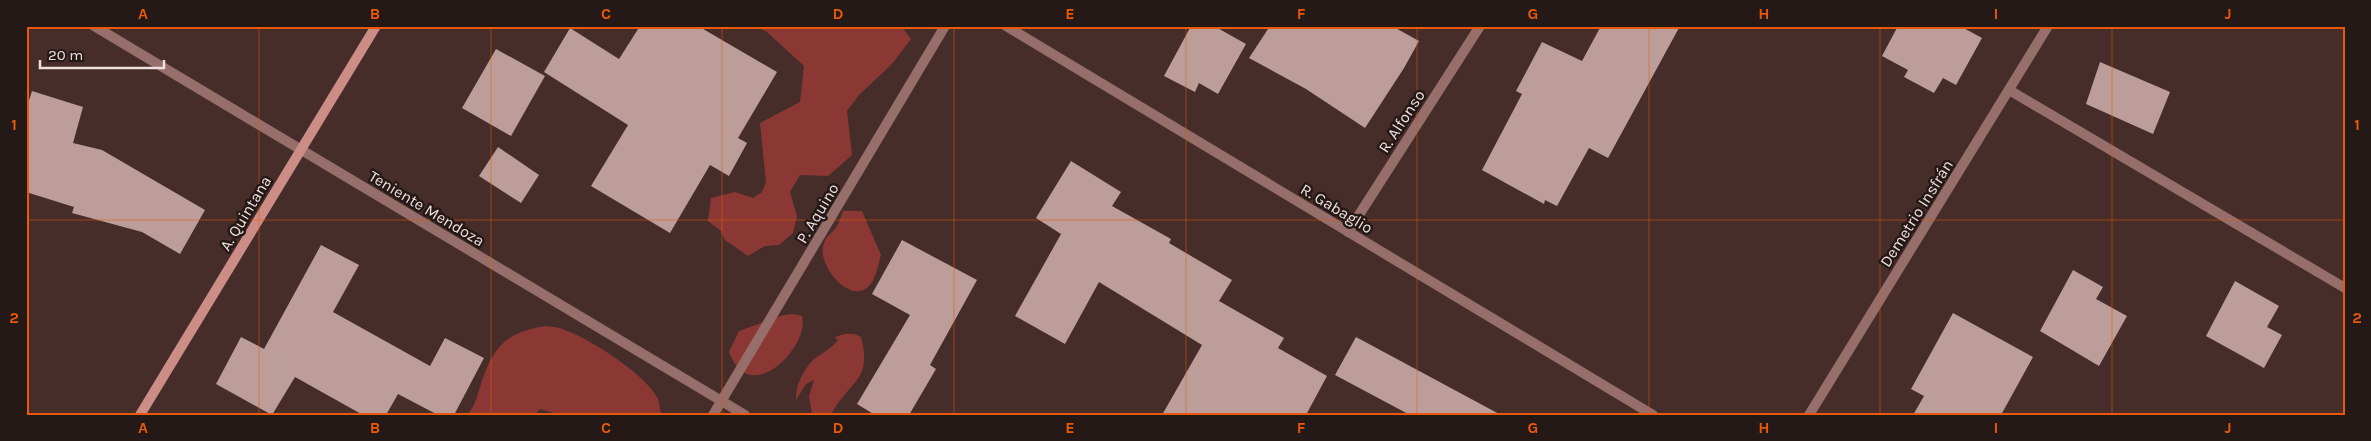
<svg xmlns="http://www.w3.org/2000/svg" width="2371" height="441" viewBox="0 0 2371 441" font-family="Karla,sans-serif">
<style>
.green{fill:#8b3834}
.building{fill:#bc9d9a}
.lines{fill:none;stroke-linecap:round;stroke-linejoin:round}
.street{stroke:#966e6a;stroke-width:10}
.secondary{stroke:#cd8d87;stroke-width:10}
.grid{fill:none;stroke:#e8590c;stroke-width:1;stroke-opacity:0.55}
.labels{text-anchor:middle;stroke-width:5;stroke-linejoin:round;paint-order:stroke}
.street-label{font-size:16px;fill:#f0dfdd;stroke:#241917}
.neatline{fill:none;stroke:#e8590c;stroke-width:2}
.grid-label{font-size:16px;text-anchor:middle;font-weight:bold;fill:#e8590c}
</style>
<rect width="100%" height="100%" fill="#462d2a"/>
<!-- green -->
<g class="green">
<polygon points="755,26 901,26 911,39 892,64 859,95 847,111 852,155 828,176 800,175 790,192 797,216 793,233 779,245 765,246 748,256 725,240 721,231 708,221 711,198 735,192 753,198 762,192 766,182 760,123 800,102 804,66 767,32"/>
<path d="M843,211H862L881,255C878,265 876,280 868,287C850,304 819,267 823,247C824,237 832,234 837,226C840,221 841,216 843,211Z"/>
<path d="M794,314L802,316C809,343 764,393 739,369C734,365 732,357 729,352L739,331L784,315Z"/>
<path d="M546,326C552,327 559,327 565,330C590,339 647,375 658,399C660,404 660,410 661,415H561L540,409L535,415H467C474,408 477,397 480,387C492,349 504,332 546,326Z"/>
<path d="M845,334H854L861,337C873,382 849,380 831,415L812,414L809,396L814,380L806,384L796,400C795,387 803,370 813,360C822,353 831,349 838,340L835,337Z"/>
</g>
<!-- building -->
<g class="building">
<polygon points="640,26 698,26 777,72 738,138 747,143 729,176 710,165 670,233 591,186 628,125 544,72 570,28 619,59"/>
<polygon points="1191,26 1214,26 1246,44 1218,94 1199,83 1195,92 1164,76"/>
<polygon points="1270,26 1392,26 1419,41 1404,68 1365,128 1306,89 1249,58"/>
<polygon points="1601,26 1680,26 1608,158 1589,148 1557,206 1545,200 1544,204 1482,170 1522,94 1516,91 1542,42 1582,61"/>
<polygon points="1898,26 1960,26 1982,38 1956,85 1943,78 1934,93 1904,77 1908,70 1882,56"/>
<polygon points="496,49 545,76 511,136 462,108"/>
<polygon points="2100,62 2170,92 2153,134 2086,104"/>
<polygon points="32,91 83,107 73,143 102,150 205,210 180,254 142,232 72,213 74,207 26,192 26,110"/>
<polygon points="498,147 539,175 521,203 479,176"/>
<polygon points="1071,161 1121,192 1112,206 1171,239 1169,243 1232,280 1219,301 1284,338 1278,348 1327,376 1306,415 1162,415 1202,345 1099,282 1065,344 1015,316 1061,234 1036,218"/>
<polygon points="902,240 977,280 930,365 936,369 909,415 875,415 857,404 910,315 872,294"/>
<polygon points="321,245 359,265 333,312 430,366 445,338 484,358 454,415 438,415 398,394 386,415 363,415 295,377 272,415 216,384 241,337 264,349"/>
<polygon points="2073,270 2103,287 2096,299 2127,316 2099,366 2040,331"/>
<polygon points="2235,281 2279,306 2267,327 2282,335 2264,368 2206,336"/>
<polygon points="1953,313 2033,357 2001,415 1913,415 1924,396 1911,389"/>
<polygon points="1356,337 1501,415 1410,415 1335,375"/>
</g>
<g class="lines">
<!-- street -->
<g class="street">
<polyline points="94,26 745,415"/>
<polyline points="1006,26 1653,415"/>
<polyline points="2009,90 2345,288"/>
<polyline points="1348,232 1480,26"/>
<polyline points="713,415 945,26"/>
<polyline points="1809,415 2048,26"/>
</g>
<!-- secondary -->
<polyline class="secondary" points="140,415 376,26"/>
</g>
<!-- grid -->
<path class="grid" d="M259,26V415M491,26V415M722,26V415M954,26V415M1186,26V415M1417,26V415M1649,26V415M1880,26V415M2112,26V415M26,220H2345"/>
<g class="labels">
<!-- street labels -->
<g class="street-label">
<text transform="translate(1401 121) rotate(-57)" y="6">R. Alfonso</text>
<text transform="translate(427 208) rotate(31)" y="6">Teniente Mendoza</text>
<text transform="translate(1337 208) rotate(31)" y="6">R. Gabaglio</text>
<text transform="translate(245 213) rotate(-59)" y="6">A. Quintana</text>
<text transform="translate(817 213) rotate(-59)" y="6">P. Aquino</text>
<text transform="translate(1916 213) rotate(-58)" y="6">Demetrio Insfrán</text>
</g>
</g>
<!-- border -->
<rect width="2371" height="441" fill="none" stroke="#241917" stroke-width="55"/>
<!-- scale -->
<path d="M40 60v8h124v-8" fill="none" stroke="#f0dfdd" stroke-width="2.5"/>
<text x="48" y="60" font-size="15" fill="#f0dfdd" stroke="#241917" stroke-width="4" paint-order="stroke">20 m</text>
<rect x="28" y="28" width="2316" height="386" class="neatline"/>
<g class="grid-label">
<text x="143" y="19">A</text>
<text x="375" y="19">B</text>
<text x="606" y="19">C</text>
<text x="838" y="19">D</text>
<text x="1070" y="19">E</text>
<text x="1301" y="19">F</text>
<text x="1533" y="19">G</text>
<text x="1764" y="19">H</text>
<text x="1996" y="19">I</text>
<text x="2228" y="19">J</text>
<text x="14" y="130">1</text>
<text x="2357" y="130">1</text>
<text x="14" y="323">2</text>
<text x="2357" y="323">2</text>
<text x="143" y="433">A</text>
<text x="375" y="433">B</text>
<text x="606" y="433">C</text>
<text x="838" y="433">D</text>
<text x="1070" y="433">E</text>
<text x="1301" y="433">F</text>
<text x="1533" y="433">G</text>
<text x="1764" y="433">H</text>
<text x="1996" y="433">I</text>
<text x="2228" y="433">J</text>
</g>
</svg>
